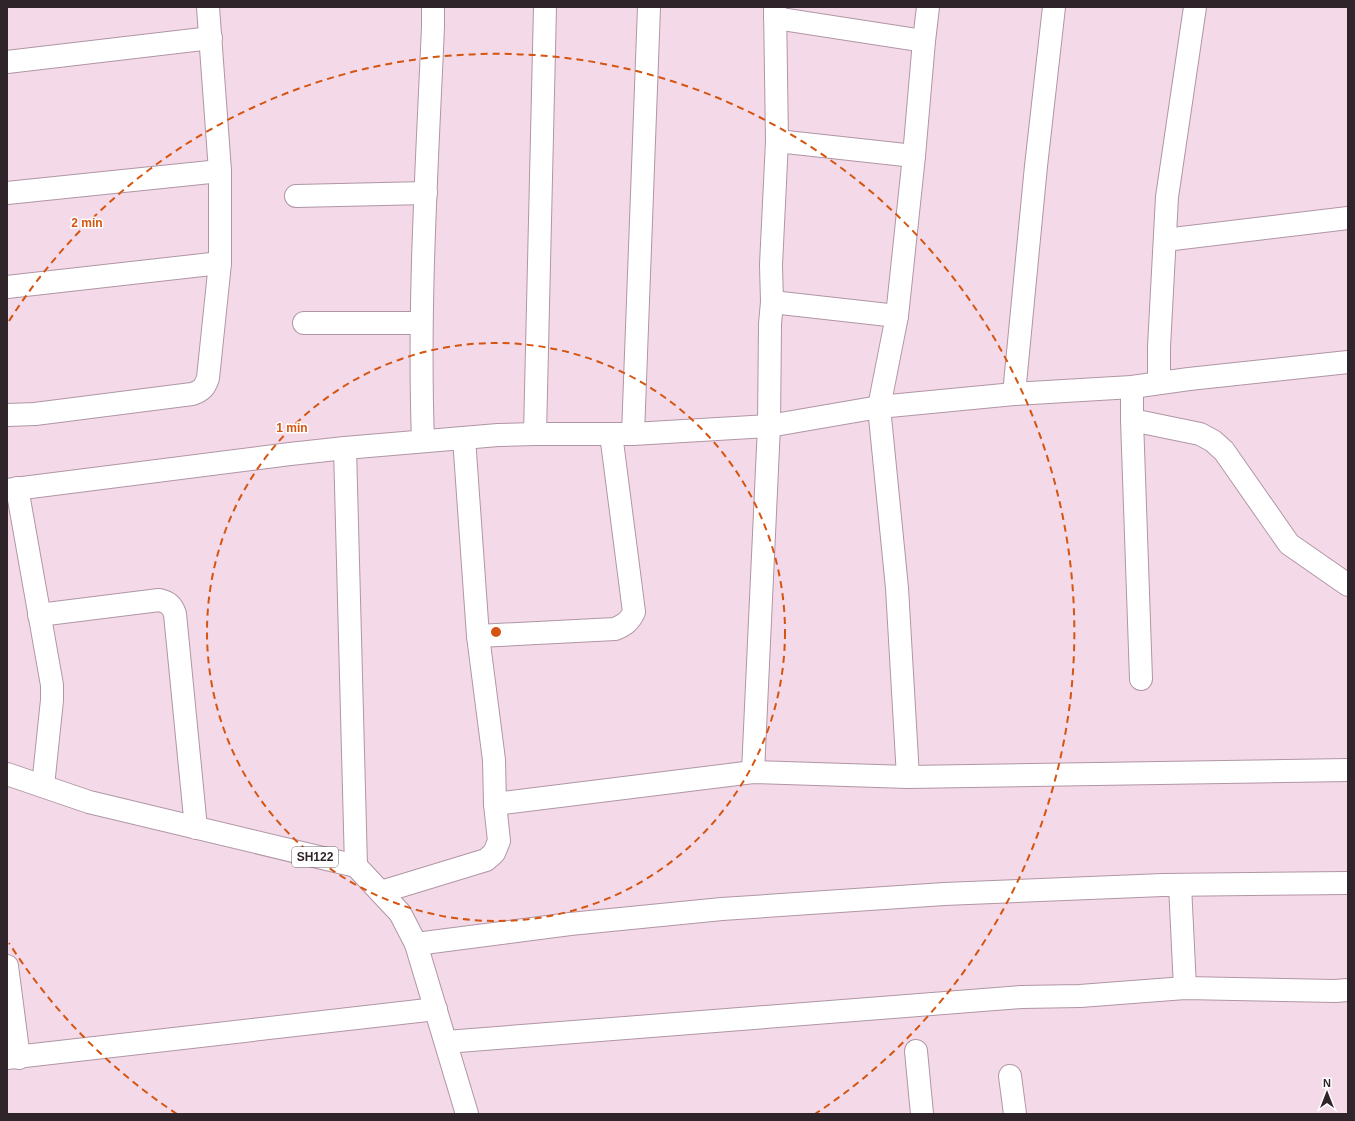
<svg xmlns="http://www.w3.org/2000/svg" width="1355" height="1121" viewBox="0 0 1355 1121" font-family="Arial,sans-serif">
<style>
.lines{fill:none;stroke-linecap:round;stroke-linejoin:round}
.street-casing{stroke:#b096a5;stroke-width:24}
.primary-casing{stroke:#b096a5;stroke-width:24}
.street{stroke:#fff;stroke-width:22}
.primary{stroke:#fff;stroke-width:22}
.ring{fill:none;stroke:#d5540f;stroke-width:2;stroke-dasharray:7 5}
.labels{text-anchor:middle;stroke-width:3;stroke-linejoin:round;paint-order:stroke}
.shield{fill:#fff;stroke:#6d666a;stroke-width:1}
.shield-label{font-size:12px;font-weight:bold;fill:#2e242a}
.centre{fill:#d5540f;stroke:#fff;stroke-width:2}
.ring-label{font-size:12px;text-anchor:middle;font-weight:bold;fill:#d5540f;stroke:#fff;stroke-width:3;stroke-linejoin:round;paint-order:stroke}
</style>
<rect width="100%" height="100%" fill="#f4d9e8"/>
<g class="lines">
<!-- street casing -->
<g class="street-casing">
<g id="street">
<polyline points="775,18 924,41"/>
<polyline points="7,62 211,38"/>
<polyline points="777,141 914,156"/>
<polyline points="7,193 220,171"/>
<polyline points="296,196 426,193"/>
<polyline points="1165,240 1348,218"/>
<polyline points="7,287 220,263"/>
<polyline points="772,302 897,316"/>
<polyline points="304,323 421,323"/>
<polyline points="1159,382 1159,347 1167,197 1195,7"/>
<polyline points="1132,387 1132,420 1141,679"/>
<polyline points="1014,394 1036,166 1054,7"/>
<path d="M7,415L35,414L192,394C202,391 205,387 208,378L220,263V171L208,7"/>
<polyline points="1132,420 1200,434 1213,441 1224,451 1289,544 1348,585"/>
<polyline points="535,434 545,7"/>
<polyline points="633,434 649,7"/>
<path d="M423,441C418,303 427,165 433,27V7"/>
<polyline points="345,448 356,866"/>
<polyline points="17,488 52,685 52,700 43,786"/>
<polyline points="7,490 290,454 345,448 498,435 535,434 633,434 769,426 879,407 1014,394 1132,387 1189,379 1348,362"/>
<path d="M39,615L159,600C168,602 172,605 175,614L196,828"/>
<path d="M478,636L615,629C625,625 630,621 634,612L611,434"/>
<polyline points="753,772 769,426 770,324 772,302 771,265 777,141 775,7"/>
<polyline points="908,777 897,588 879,407 897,316 914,156 924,41 928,7"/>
<polyline points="495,804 753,772 908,777 1348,770"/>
<polyline points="1180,885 1185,988"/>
<polyline points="381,892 486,860 494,853 499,841 495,804 494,760 478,636 464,438"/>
<polyline points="416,944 570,924 722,909 944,894 1163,885 1348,883"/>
<polyline points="7,966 19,1058"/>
<polyline points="446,1042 1021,997 1080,996 1185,988 1335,991 1348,990"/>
<polyline points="916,1051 922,1114"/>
<polyline points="7,1058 436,1009"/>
<polyline points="1010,1076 1015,1114"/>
</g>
</g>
<!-- primary casing -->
<g class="primary-casing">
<polyline id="primary" points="7,774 89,802 356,866 400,913 416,944 467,1114"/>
</g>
<!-- street -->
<use href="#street" class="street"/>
<!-- primary -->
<use href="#primary" class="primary"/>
</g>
<!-- distance rings -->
<g class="ring">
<circle cx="496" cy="632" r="289"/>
<path d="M177 1114A578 578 0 0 1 9 943M9 321A578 578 0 1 1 815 1114"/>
</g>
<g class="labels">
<!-- shield labels -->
<rect class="shield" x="292" y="847" width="46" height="20" rx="3"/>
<g class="shield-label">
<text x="315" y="861">SH122</text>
</g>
</g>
<circle cx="496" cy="632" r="6" class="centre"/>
<g class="ring-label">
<text x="87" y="227">2 min</text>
<text x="292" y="432">1 min</text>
</g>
<!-- border -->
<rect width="1355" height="1121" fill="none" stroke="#2e242a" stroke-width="16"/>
<!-- north arrow -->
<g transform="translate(1327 1093)" stroke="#ffffff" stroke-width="3" paint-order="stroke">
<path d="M0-3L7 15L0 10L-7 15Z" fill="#2e242a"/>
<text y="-6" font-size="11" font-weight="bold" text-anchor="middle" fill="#2e242a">N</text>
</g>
</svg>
